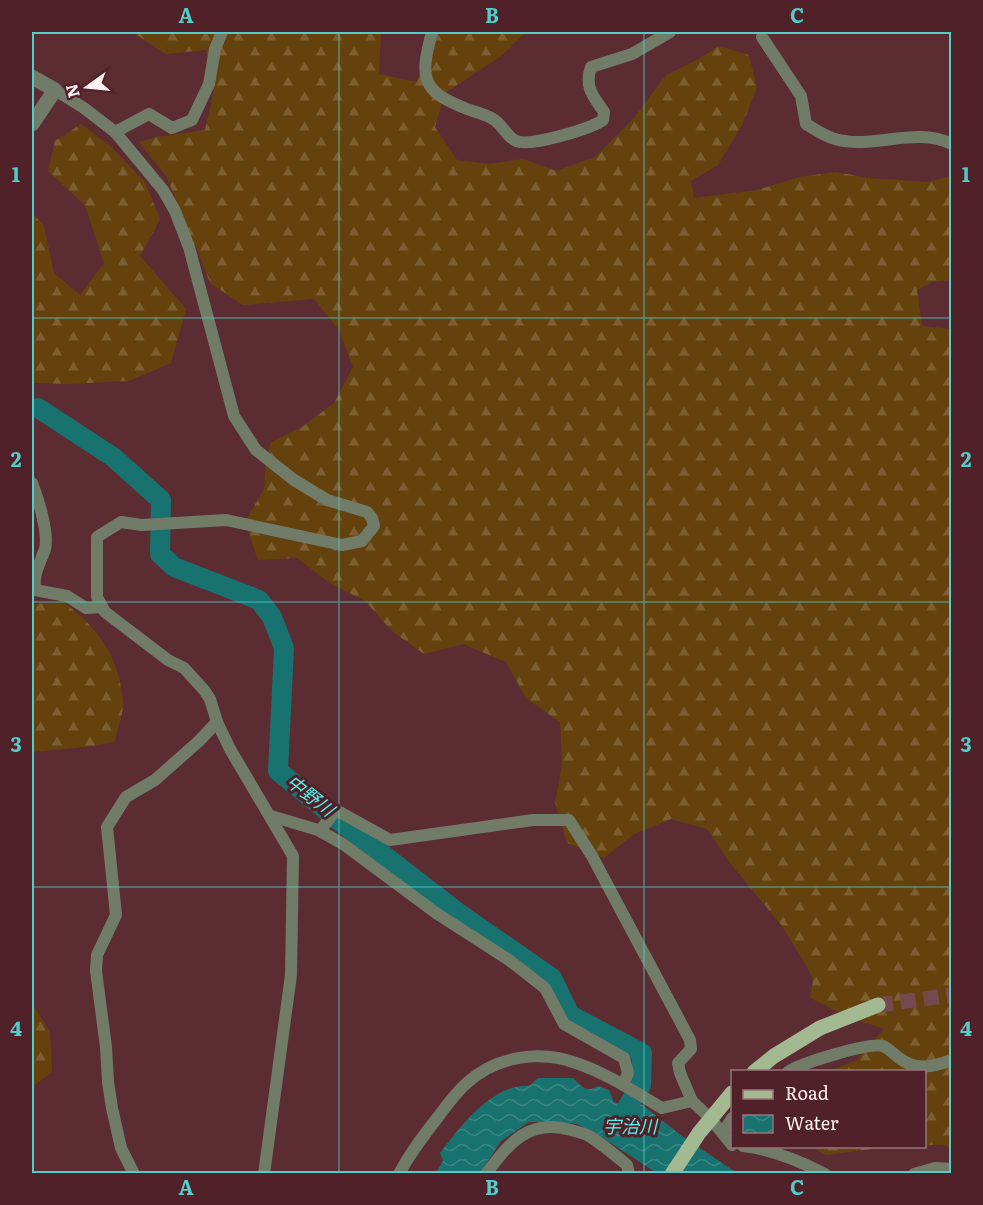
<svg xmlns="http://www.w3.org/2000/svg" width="983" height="1205" viewBox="0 0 983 1205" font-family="Literata,'Noto Sans JP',serif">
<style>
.forest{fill:url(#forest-firs)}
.water{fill:url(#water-waves)}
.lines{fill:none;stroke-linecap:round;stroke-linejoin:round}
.river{stroke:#187270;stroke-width:20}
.primary-tunnel{stroke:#744a50;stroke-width:15;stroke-dasharray:15 8;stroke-linecap:butt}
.minor{stroke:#717c68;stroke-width:12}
.tertiary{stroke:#717c68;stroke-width:15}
.primary{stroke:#a3b992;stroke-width:15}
.grid{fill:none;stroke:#53cdc9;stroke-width:1.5;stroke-opacity:0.55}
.labels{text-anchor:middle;stroke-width:6;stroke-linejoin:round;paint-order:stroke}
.water-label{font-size:18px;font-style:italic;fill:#54f3ee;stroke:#502129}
.neatline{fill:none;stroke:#53cdc9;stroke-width:2}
.grid-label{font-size:20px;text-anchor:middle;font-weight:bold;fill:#53cdc9}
</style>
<defs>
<pattern id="forest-firs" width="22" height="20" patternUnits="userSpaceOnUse" patternTransform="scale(1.5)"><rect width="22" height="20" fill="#65420d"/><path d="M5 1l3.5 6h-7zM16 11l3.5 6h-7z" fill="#7c5e31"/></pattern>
<pattern id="water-waves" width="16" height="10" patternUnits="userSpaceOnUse" patternTransform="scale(1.5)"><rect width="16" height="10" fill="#187270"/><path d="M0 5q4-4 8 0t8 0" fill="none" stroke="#3b8785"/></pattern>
</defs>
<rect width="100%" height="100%" fill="#5c2c33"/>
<!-- forest -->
<g class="forest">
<polygon points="132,32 381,32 379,74 417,82 427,43 435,32 526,32 500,57 445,93 435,127 457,160 489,164 523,159 556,171 595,157 634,118 666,75 697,60 719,46 749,55 757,88 742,125 718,165 691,181 694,198 757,190 799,177 836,172 870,178 927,182 951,176 951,280 932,282 917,290 922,326 952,329 951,1148 943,1145 925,1145 924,1072 830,1071 857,1060 884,1029 844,1015 810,998 813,979 806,965 782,926 730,863 707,829 671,819 634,834 604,858 567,843 555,803 562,764 560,722 526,698 506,662 463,644 424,654 392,631 365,601 330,583 297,558 258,560 245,522 264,489 266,459 271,442 302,427 334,403 353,367 339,330 314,299 243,305 210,283 196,246 185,231 176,200 166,176 139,142 157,137 205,130 214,90 206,50 166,54"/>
<polygon points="81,124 109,145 145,182 160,219 140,256 186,309 171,363 129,381 68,384 32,383 32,213 44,226 54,273 80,295 104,263 85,205 48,171 55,141"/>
<path d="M63,602C98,627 121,660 123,704C123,716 117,730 115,741L95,746L32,752V604Z"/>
<polygon points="32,1003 50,1032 52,1072 32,1087"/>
<polygon points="812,1147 888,1147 826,1155"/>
</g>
<!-- water -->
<path class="water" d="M538,1078H573C583,1087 585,1093 598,1086L609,1090L614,1102L621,1105L631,1096L682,1136L737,1173H657L595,1133L577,1124L558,1122H529L501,1141L480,1173L435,1174L443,1161L440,1153C460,1127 493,1083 529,1086Z"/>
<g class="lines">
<!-- river -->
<polyline class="river" points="38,408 113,457 161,500 160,554 174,567 259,600 272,617 284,648 278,771 337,819 457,912 552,978 570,1015 642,1053 641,1085 626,1109"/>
<!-- primary-tunnel -->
<polyline class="primary-tunnel" points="878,1005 952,995"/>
<!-- minor -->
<g class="minor">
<path d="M432,32C420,77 420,91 467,109C475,112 486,114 493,119C502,124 506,136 516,141C530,147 590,129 603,120L604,112C593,96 584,87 591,67L632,54L670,32"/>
<path d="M762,37L801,96L806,124C816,130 824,136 835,139C874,150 914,126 952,144"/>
<polyline points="55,90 84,108 115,132 163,190 175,211 189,247 234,416 256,450 294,480 327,500 367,512 372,518 374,526 362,541 342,545 226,520 142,525 121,522 97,537 97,597 105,612 168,660 184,668 204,690 210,699 217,722 230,749 293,856 291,975 264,1174"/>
<polyline points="115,132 149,114 172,128 192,120 209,84 215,49 222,32"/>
<path d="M32,483C38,498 49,533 45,549C40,564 33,573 35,590L67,596L86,608L102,607"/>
<polyline points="271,816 318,830 343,844 436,913 509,960 545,988 564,1024 624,1058 628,1073 623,1085"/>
<polyline points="320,831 336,810 390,840 533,820 569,820 592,856 690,1040 691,1049 678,1063 680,1073 692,1101 711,1119 732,1145"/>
<path d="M788,1072C801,1063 870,1042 883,1046C888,1048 894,1054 899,1058C916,1071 932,1067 952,1060"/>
<polyline points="723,1133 732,1118"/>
<path d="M743,1146C771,1149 800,1161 825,1174"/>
<polyline points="134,1174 121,1148 112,1108 108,1082 106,1047 96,971 97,955 116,915 107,827 126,797 155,780 199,741 217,722"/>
<path d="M399,1174C410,1153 424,1135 438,1117C447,1105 456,1092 468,1082C497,1056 540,1050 576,1063C606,1073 635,1092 662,1108L692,1101"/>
<path d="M486,1174C509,1143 529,1118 571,1130C577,1132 584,1133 589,1136C602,1144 615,1155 627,1165L629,1174"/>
<polyline points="914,1174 935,1168 952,1169"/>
</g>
<!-- tertiary -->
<polyline class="tertiary" points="32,77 55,90 32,124"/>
<!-- primary -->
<g class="primary">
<polyline points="754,1072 774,1056 820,1028 878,1005"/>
<polyline points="672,1174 699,1133 732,1093"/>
</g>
</g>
<!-- grid -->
<path class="grid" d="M339,32V1174M644,32V1174M32,318H952M32,602H952M32,887H952"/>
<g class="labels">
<!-- water labels -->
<g class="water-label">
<text transform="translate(310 796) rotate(38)" y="6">中野川</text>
<text x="630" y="1133">宇治川</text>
</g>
</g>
<!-- border -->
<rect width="983" height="1205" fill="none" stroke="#502129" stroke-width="66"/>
<!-- legend -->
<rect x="731" y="1070" width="195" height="78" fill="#502129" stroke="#967479" stroke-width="1.5"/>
<rect x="743" y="1090" width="30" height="9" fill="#a3b992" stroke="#967479" stroke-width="1.5"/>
<text x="785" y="1100" font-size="18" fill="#fef1f2">Road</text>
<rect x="743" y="1115" width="30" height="18" fill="url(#water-waves)" stroke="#967479" stroke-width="1.5"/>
<text x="785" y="1130" font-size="18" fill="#fef1f2">Water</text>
<!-- north arrow -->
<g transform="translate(87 87) rotate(255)" stroke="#502129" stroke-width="4.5" paint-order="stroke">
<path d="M0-4.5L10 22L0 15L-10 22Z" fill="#fef1f2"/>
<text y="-9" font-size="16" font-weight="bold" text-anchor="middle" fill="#fef1f2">N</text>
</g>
<rect x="33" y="33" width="917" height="1139" class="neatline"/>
<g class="grid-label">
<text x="186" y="23">A</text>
<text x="492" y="23">B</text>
<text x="797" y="23">C</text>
<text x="16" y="182">1</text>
<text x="966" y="182">1</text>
<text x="16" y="467">2</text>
<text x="966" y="467">2</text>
<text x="16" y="752">3</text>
<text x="966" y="752">3</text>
<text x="16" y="1036">4</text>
<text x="966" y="1036">4</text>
<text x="186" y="1195">A</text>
<text x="492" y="1195">B</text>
<text x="797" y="1195">C</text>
</g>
</svg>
